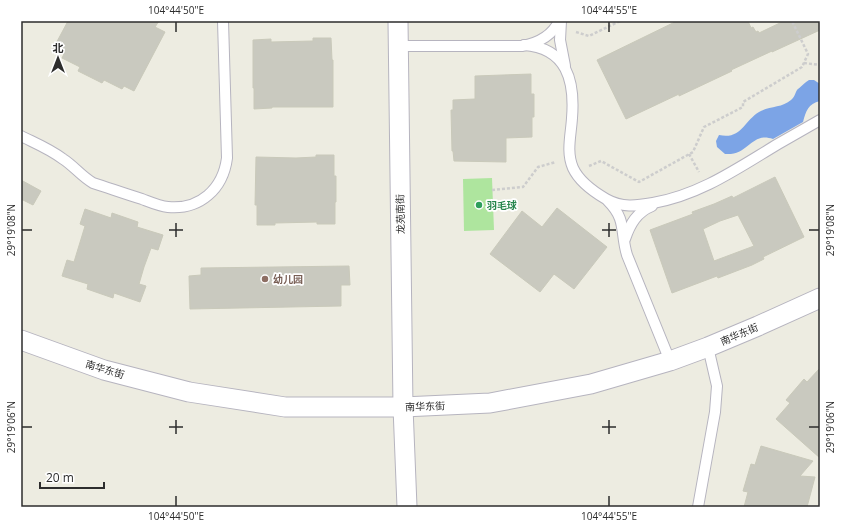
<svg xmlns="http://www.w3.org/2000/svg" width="841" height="528" viewBox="0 0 841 528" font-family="'Open Sans','Noto Sans SC',sans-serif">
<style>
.pitch{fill:#aee59e}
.water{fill:#7ca4e6}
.building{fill:#c9c9bf;stroke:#c9c9ba;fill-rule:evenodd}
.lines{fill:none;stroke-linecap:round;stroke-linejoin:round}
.lane-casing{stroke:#b6b4bf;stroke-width:12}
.street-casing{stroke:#b6b4bf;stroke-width:21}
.path{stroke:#cdcdcd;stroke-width:2.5;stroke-dasharray:3 2;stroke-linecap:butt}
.lane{stroke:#fff;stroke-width:10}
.street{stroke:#fff;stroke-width:19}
.ticks{fill:none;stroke:#2d2d2d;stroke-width:1.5}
.leisure-dot{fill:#2e9e5b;stroke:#fff;stroke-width:1.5}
.education-dot{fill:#8d6e63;stroke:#fff;stroke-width:1.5}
.labels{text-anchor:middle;stroke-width:3.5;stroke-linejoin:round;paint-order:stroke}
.leisure-label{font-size:10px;font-weight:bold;fill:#27864d;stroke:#fff;text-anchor:start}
.street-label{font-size:10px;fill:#2d2d2d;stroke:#fff}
.education-label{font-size:10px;font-weight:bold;fill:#785e54;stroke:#fff;text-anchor:start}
.neatline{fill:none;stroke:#2d2d2d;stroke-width:1.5}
.ticks-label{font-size:10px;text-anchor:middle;fill:#2d2d2d}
</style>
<rect width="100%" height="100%" fill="#edece1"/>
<!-- pitch -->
<polygon class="pitch" points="492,178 494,230 464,231 463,179"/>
<!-- water -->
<path class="water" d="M809,80H814L820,84V101C808,104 806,111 803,122L773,139C751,131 749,156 725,154L717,147L716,141L719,135C741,140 744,121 759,112C769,106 782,108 791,100C795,97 795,93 797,90C798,89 807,81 809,80Z"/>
<!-- building -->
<g class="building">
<polygon points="68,21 159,21 155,27 165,32 134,91 124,86 122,89 104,80 102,83 78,71 80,67 62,58 64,54 53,49"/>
<polygon points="677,21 748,21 751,28 753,27 756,32 758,31 759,33 784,21 820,21 820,30 772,52 772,51 731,70 732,71 679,96 679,94 626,119 597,60"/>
<polygon points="313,38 331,38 332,60 333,60 333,107 272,107 272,108 254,109 254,88 253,88 253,40 271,39 271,42 313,41"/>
<polygon points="531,74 531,94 534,94 534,117 532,117 532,137 506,138 506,162 454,161 453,151 452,151 451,110 453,110 453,100 475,99 475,76"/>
<polygon points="316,155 334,155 334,176 336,176 336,202 335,202 335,224 317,224 317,222 275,223 275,225 257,225 257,205 255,205 256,157 296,158 316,157"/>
<path d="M775,177L804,237L763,257L764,259L752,265L718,278L717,276L672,293L650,230L693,214L692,212L714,204L732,196L733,198ZM738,215L754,246L714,261L703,229L720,221Z"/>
<polygon points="21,180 41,191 33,205 21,199"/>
<polygon points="557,208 607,247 574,289 554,274 540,292 490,254 522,211 542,227"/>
<polygon points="85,209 111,218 112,213 138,222 137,227 163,235 158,250 151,248 144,267 139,284 146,286 140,302 114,293 113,298 87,289 88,284 62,276 67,260 74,262 85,226 80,224"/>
<polygon points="349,266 350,285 341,285 341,306 190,309 189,276 201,275 201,268"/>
<polygon points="820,368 820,458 776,419 790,403 786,400 804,379 807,382"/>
<polygon points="761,446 813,461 800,476 815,477 807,507 744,507 748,492 743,491 751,464 755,465"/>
</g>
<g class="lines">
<!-- lane casing -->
<g class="lane-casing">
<g id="lane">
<polyline points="561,21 560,40 565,66"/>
<path d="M524,45C567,48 575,81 572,118C571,135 566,152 573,168C579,181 594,192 606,199C622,208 636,206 653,203C700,195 738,168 778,144C792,136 806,128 820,120"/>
<path d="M398,46H522C538,43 552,36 559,21"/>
<path d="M21,136C35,143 50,149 63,159C74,166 81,176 93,183C109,188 125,194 142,199C150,202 159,206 168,207C200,210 223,189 227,158L223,21"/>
<path d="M608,201C627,220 620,232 627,255L670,361"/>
<path d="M625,239C630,224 637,212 652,206"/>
<polyline points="698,507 715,412 717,386 708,347"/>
</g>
</g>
<!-- street casing -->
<g class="street-casing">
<g id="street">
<polyline points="398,21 403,407 407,507"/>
<polyline points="21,340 104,370 189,392 285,407 403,407 490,403 591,384 670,361 708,347 758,326 820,298"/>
</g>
</g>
<!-- path -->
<g class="path">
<polyline points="576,32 589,36 620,21"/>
<polyline points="804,63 820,65"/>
<polyline points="689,154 699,172"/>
<polyline points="589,166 601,161 639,182 693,152 704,127 743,107 743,102 802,67 808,54 792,21"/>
<polyline points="492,190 523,187 538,167 556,162"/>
</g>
<!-- lane -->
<use href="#lane" class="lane"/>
<!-- street -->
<use href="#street" class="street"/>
</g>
<!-- ticks -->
<path class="ticks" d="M176,22V32M609,22V32M176,223V237M609,223V237M22,230H32M169,230H183M602,230H616M809,230H819M176,420V434M609,420V434M22,427H32M169,427H183M602,427H616M809,427H819M176,496V506M609,496V506"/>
<!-- markers -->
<circle class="leisure-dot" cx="479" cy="205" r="4"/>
<circle class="education-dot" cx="265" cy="279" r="4"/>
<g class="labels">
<!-- leisure labels -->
<g class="leisure-label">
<text x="487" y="209">羽毛球</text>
</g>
<!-- street labels -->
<g class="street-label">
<text transform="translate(400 214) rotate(-91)" y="4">龙苑南街</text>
<text transform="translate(739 334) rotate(-23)" y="4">南华东街</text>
<text transform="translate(105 369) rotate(17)" y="4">南华东街</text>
<text transform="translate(425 406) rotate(-2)" y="4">南华东街</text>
</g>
<!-- education labels -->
<g class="education-label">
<text x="273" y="283">幼儿园</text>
</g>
</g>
<!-- border -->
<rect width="841" height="528" fill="none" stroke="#ffffff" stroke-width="44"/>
<!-- north arrow -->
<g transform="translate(58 58)" stroke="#ffffff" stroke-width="3" paint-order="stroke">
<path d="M0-3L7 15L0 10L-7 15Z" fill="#2d2d2d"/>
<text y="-6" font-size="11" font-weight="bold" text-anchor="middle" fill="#2d2d2d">北</text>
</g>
<!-- scale -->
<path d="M40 482v6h64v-6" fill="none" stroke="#2d2d2d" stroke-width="2"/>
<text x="46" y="482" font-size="12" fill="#2d2d2d" stroke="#ffffff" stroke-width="3" paint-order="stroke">20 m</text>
<rect x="22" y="22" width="797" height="484" class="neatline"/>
<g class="ticks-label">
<text x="176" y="14">104°44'50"E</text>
<text x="609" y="14">104°44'55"E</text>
<text transform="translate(11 230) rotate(-90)" y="4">29°19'08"N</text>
<text transform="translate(830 230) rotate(-90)" y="4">29°19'08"N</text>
<text transform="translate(11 427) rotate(-90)" y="4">29°19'06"N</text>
<text transform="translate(830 427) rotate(-90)" y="4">29°19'06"N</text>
<text x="176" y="520">104°44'50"E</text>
<text x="609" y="520">104°44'55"E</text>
</g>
</svg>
